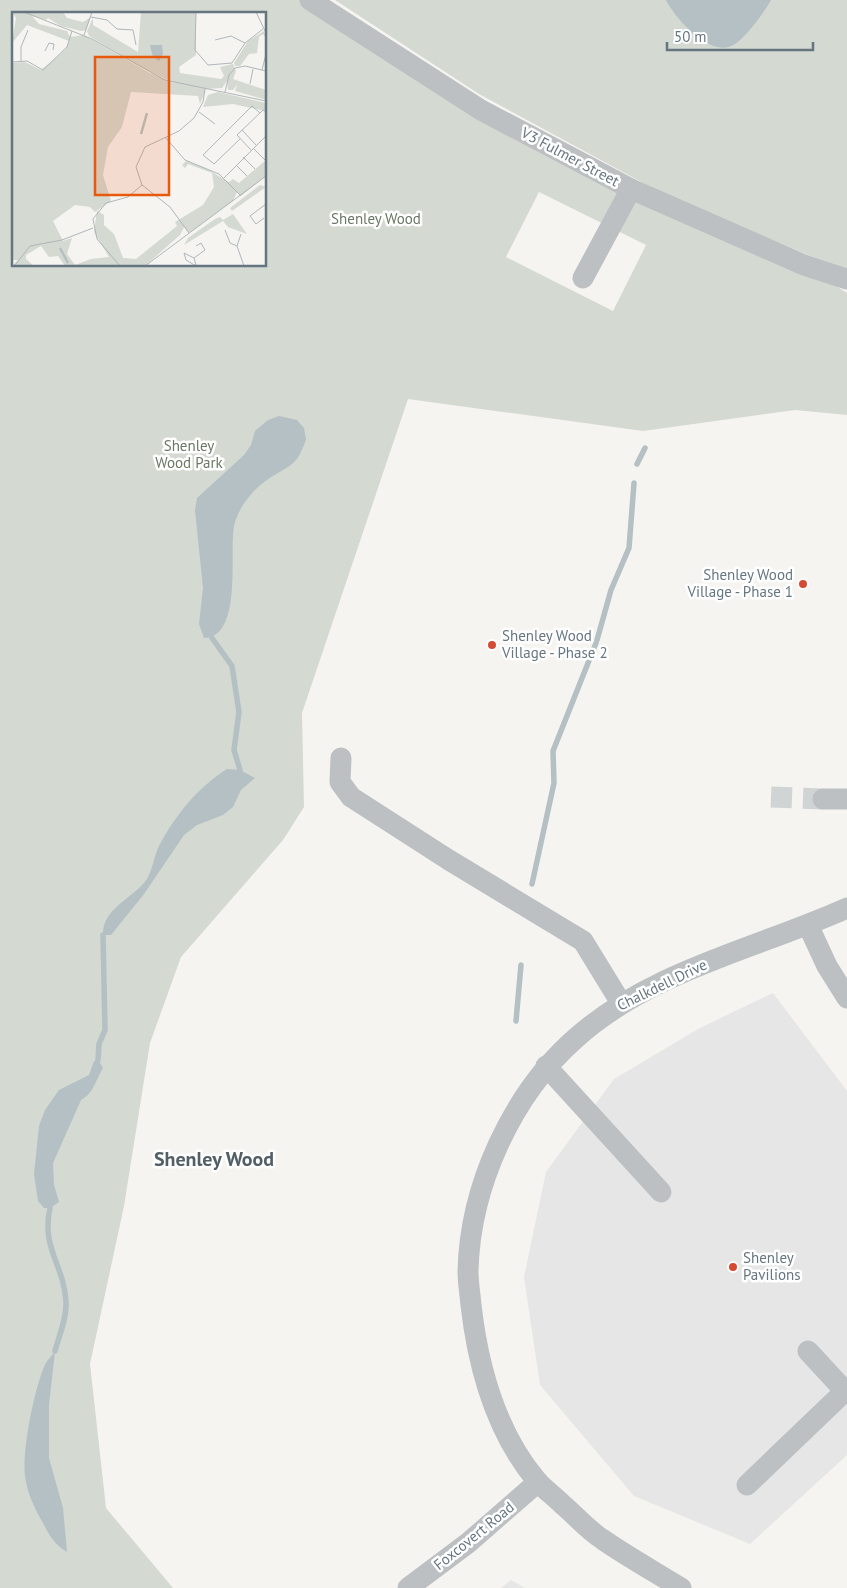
<svg xmlns="http://www.w3.org/2000/svg" width="847" height="1588" viewBox="0 0 847 1588" font-family="'PT Sans',sans-serif">
<style>
.built{fill:#e5e6e5}
.green{fill:#d4d9d1;fill-rule:evenodd}
.water{fill:#b4c0c3}
.lines{fill:none;stroke-linecap:round;stroke-linejoin:round}
.stream{stroke:#b4c0c3;stroke-width:5.5}
.minor-tunnel{stroke:#d1d4d5;stroke-width:21;stroke-dasharray:21 11;stroke-linecap:butt}
.minor{stroke:#bcc0c3;stroke-width:21}
.poi-dot{fill:#d54b31;stroke:#fff;stroke-width:2}
.labels{text-anchor:middle;stroke-width:5;stroke-linejoin:round;paint-order:stroke}
.street-label{font-size:15px;fill:#667680;stroke:#fff}
.park-label{font-size:15px;fill:#6a7864;stroke:#fff}
.poi-label{font-size:15px;fill:#667680;stroke:#fff;text-anchor:start}
.district-label{font-size:20px;font-weight:bold;fill:#535f66;stroke:#fff}
.inset-river{fill:none;stroke:#b4c0c3;stroke-width:2.5}
.inset-road{fill:none;stroke:#afb7ba;stroke-width:1}
.view{fill:#e8590c;fill-opacity:0.15;stroke:#e8590c;stroke-width:2.5}
.inset-edge{fill:none;stroke:#667680;stroke-width:2.5}
</style>
<rect width="100%" height="100%" fill="#f5f4f1"/>
<!-- built -->
<g class="built">
<polygon points="773,993 847,1091 847,1455 750,1544 634,1496 540,1385 524,1277 546,1172 614,1079 700,1028"/>
<polygon points="511,1580 525,1588 501,1588"/>
</g>
<!-- green -->
<g class="green">
<path d="M0,0H310L481,110L804,265L847,293V415L795,410L643,431L408,399L302,713L304,807L283,840L181,957L150,1043L124,1206L90,1364L106,1508L173,1588H0ZM14,14H265V265H14ZM539,192L646,245L613,311L506,257Z"/>
<polygon points="335,0 847,0 847,268 808,255 658,191 479,94"/>
</g>
<!-- water -->
<g class="water">
<path d="M666,0H771C765,11 743,42 731,46C708,56 675,18 666,0Z"/>
<path d="M279,416L297,420L304,428L306,440C303,447 301,454 296,460C288,469 276,473 267,480C252,490 238,508 234,526C229,553 243,637 204,638L199,624L203,588L195,510L197,498L244,455L251,445L255,431L268,420Z"/>
<path d="M227,769L240,770L255,778L241,790L233,807L223,815L197,825L184,835L144,894L111,935H103C102,908 134,898 147,879C153,869 154,856 159,846C175,816 198,787 227,769Z"/>
<path d="M98,1060L103,1068C96,1079 94,1093 81,1100L53,1163L54,1185L59,1202L50,1208H44L38,1201L34,1174L39,1126L45,1110L59,1090L89,1075L94,1061Z"/>
<path d="M55,1351L49,1405V1458L63,1508L67,1552C55,1545 49,1535 43,1523C35,1509 27,1493 25,1476C22,1450 34,1391 44,1367C46,1361 52,1356 55,1351Z"/>
</g>
<g class="lines">
<!-- stream -->
<g class="stream">
<polyline points="637,464 645,448"/>
<polyline points="212,638 232,666 239,712 234,750 240,770"/>
<polyline points="597,640 611,590 629,548 634,483"/>
<polyline points="532,884 554,783 553,751 596,643"/>
<polyline points="516,1021 521,965"/>
<polyline points="98,1060 99,1044 105,1030 103,935"/>
<path d="M50,1208C41,1249 64,1264 66,1302C67,1318 59,1336 55,1351"/>
</g>
<!-- minor-tunnel -->
<polyline class="minor-tunnel" points="771,797 823,799"/>
<!-- minor -->
<g class="minor">
<polyline points="310,0 481,110 631,189 804,265 847,279"/>
<polyline points="583,278 631,189"/>
<polyline points="341,758 340,782 351,797 449,860 583,941 621,1003"/>
<polyline points="823,799 847,799"/>
<polyline points="808,925 827,966 847,998"/>
<polyline points="546,1066 661,1192"/>
<polyline points="808,1351 845,1391 847,1389"/>
<polyline points="747,1485 845,1391"/>
<polyline points="408,1588 468,1543 538,1482"/>
<path d="M681,1588C655,1572 628,1557 602,1539C588,1530 575,1515 562,1504C554,1496 544,1489 537,1481C496,1432 478,1367 471,1305C470,1294 468,1282 468,1271C470,1186 512,1094 576,1038C652,970 756,949 847,908"/>
</g>
</g>
<!-- markers -->
<g class="poi-dot">
<circle cx="803" cy="584" r="5"/>
<circle cx="492" cy="645" r="5"/>
<circle cx="733" cy="1267" r="5"/>
</g>
<g class="labels">
<!-- street labels -->
<g class="street-label">
<text transform="translate(570 157) rotate(28)" y="5">V3 Fulmer Street</text>
<text transform="translate(662 985) rotate(-26)" y="5">Chalkdell Drive</text>
<text transform="translate(474 1536) rotate(-39)" y="5">Foxcovert Road</text>
</g>
<!-- park labels -->
<g class="park-label">
<text x="376" y="224">Shenley Wood</text>
<text x="189" y="451">Shenley<tspan x="189" dy="17">Wood Park</tspan></text>
</g>
<!-- poi labels -->
<g class="poi-label">
<text x="793" y="580" text-anchor="end">Shenley Wood<tspan x="793" dy="17">Village - Phase 1</tspan></text>
<text x="502" y="641">Shenley Wood<tspan x="502" dy="17">Village - Phase 2</tspan></text>
<text x="743" y="1263">Shenley<tspan x="743" dy="17">Pavilions</tspan></text>
</g>
<!-- district labels -->
<g class="district-label">
<text x="214" y="1166">Shenley Wood</text>
</g>
</g>
<!-- overview -->
<g transform="translate(12 12)">
<rect width="254" height="254" fill="#f5f4f1"/>
<path d="M0,0H51L55,6L71,10L79,5L74,18L69,19L49,14L36,6L34,8L20,4L27,12L55,19L58,25L72,23L138,61L164,72L125,53L77,24L75,19L81,6V13L126,40L129,0H184V43L167,55L168,61L209,67L212,64L208,55L221,52L224,59L221,67L254,78V88L223,79L225,73L221,78H216L215,69L210,76L194,77L188,92L186,84L119,80L110,115L96,135L91,163L99,189L83,200L78,195L63,193L41,209L51,229L60,226L55,242L63,253L79,247L97,245L82,220L85,199L92,203V213L102,222L111,246L124,247L165,214L163,210L191,193L202,175L200,161L176,152L173,156L170,153L174,149L193,156L217,170L221,167L227,171L254,148V164L229,184L225,180L221,189L177,221L172,215L168,223L133,254H53L46,244L37,245L29,234L14,243V247L22,254H0L6,248H0V51L13,50L29,58L53,38L57,29L15,13L0,31L4,6ZM252,19L254,26L251,22L247,25L245,41L237,42L228,54H223L222,51L236,29ZM206,80L254,91V99L221,92L191,95L196,83ZM248,173L254,175L220,199L218,196ZM221,202L235,222L216,215L211,209L172,233L176,226L203,207L208,205L211,208Z" fill="#d4d9d1"/>
<path d="M138,33H150L151,42L147,49L141,45Z" fill="#b4c0c3"/>
<path class="inset-river" d="M129,122L135,101M48,236L56,251"/>
<path class="inset-road" d="M12,0L80,27L153,68L254,89M184,0L183,38L196,53L220,51L233,31L251,17M244,0L254,21M79,5L95,8L105,17L121,18L124,33M72,23L80,0M203,28L219,24L233,31M33,39L37,31L42,32L41,38M9,49V35L16,18M0,50L15,49L31,58L55,35L60,19M250,58L254,42M238,72L241,57M213,80L217,63L223,56L233,54L254,59M187,100L203,112M230,118L244,133M153,125L173,148L207,162L229,184M228,127L202,152L191,143L240,94L248,101M241,136L253,148M239,138L225,123L251,98L254,100M231,145L243,157M224,153L235,164M212,166L254,124M252,206L244,212L238,204L254,192M213,218L218,231L225,234M177,221L158,195L130,173L124,155L133,135L167,119L182,106L191,90L193,77M229,222L225,234L232,254M182,246L193,238L189,231L184,234M3,253L18,234L50,228L81,216M184,253L182,246L172,241L174,248L184,254M108,254L85,227L81,207L94,191L116,185L130,173M133,254L254,164"/>
<path class="view" d="M83,45H157V183H83Z"/>
<rect width="254" height="254" class="inset-edge"/>
</g>
<!-- scale -->
<path d="M667 42v8h146v-8" fill="none" stroke="#667680" stroke-width="2.5"/>
<text x="674" y="42" font-size="15" fill="#667680" stroke="#ffffff" stroke-width="4" paint-order="stroke">50 m</text>
</svg>
